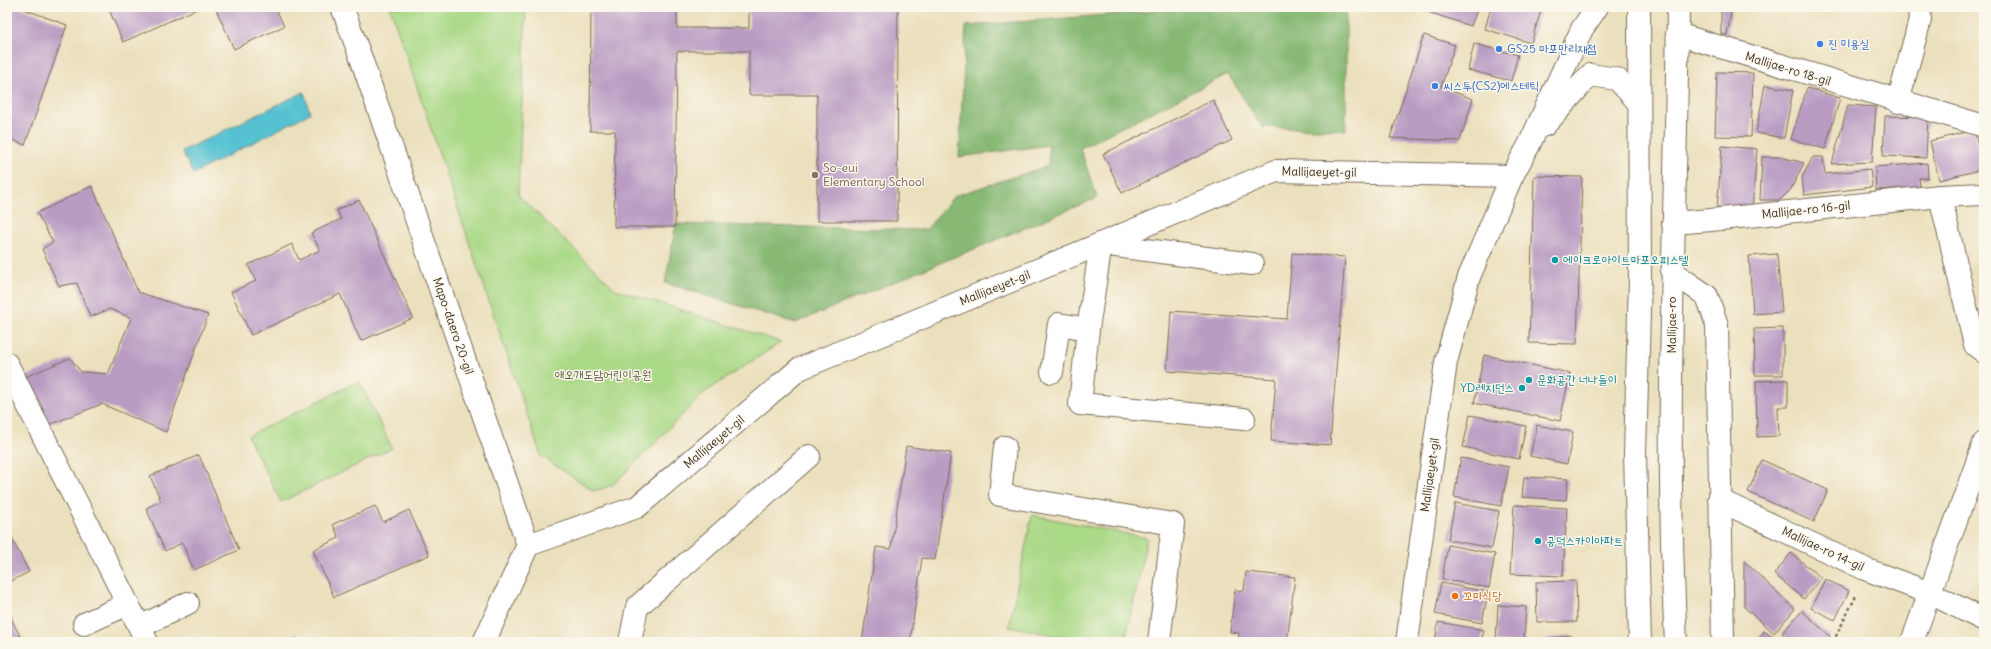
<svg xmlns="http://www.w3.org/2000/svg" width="1991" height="649" viewBox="0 0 1991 649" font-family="Delius,'Poor Story',sans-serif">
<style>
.green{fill:#aad987;stroke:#728252}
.forest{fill:#87b974;stroke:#617249}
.water{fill:#57c2d1;stroke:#497678}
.building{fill:#ba9cc3}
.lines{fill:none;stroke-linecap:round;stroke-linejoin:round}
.minor-casing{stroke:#796a56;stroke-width:24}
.major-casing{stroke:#796a56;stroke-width:24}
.path{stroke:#796a56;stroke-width:2.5;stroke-dasharray:3 3;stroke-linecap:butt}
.minor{stroke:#fff;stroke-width:22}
.major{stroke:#fff;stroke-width:22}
.shop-dot{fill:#3f7fe0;stroke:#fbf7ec;stroke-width:1.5}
.education-dot{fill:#8d6e63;stroke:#fbf7ec;stroke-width:1.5}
.culture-dot{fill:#0f9aa8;stroke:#fbf7ec;stroke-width:1.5}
.food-dot{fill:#e8710a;stroke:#fbf7ec;stroke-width:1.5}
.labels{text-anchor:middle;stroke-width:3;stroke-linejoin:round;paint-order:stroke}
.shop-label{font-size:12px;fill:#366cbe;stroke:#fbf7ec;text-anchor:start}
.street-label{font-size:12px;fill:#3b2a1e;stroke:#fbf7ec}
.education-label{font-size:12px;fill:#785e54;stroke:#fbf7ec;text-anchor:start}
.culture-label{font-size:12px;fill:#0d838f;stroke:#fbf7ec;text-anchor:start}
.park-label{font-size:12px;fill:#575638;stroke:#fbf7ec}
.food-label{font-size:12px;fill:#c56008;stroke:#fbf7ec;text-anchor:start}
</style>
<rect width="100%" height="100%" fill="#fbf7ec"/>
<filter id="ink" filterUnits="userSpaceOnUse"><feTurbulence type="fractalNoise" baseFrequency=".025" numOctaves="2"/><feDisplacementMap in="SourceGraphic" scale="8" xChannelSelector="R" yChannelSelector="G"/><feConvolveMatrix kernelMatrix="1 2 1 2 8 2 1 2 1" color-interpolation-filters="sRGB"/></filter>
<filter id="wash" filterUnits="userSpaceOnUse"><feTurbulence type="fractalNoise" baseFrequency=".012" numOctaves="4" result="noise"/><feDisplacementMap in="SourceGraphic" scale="16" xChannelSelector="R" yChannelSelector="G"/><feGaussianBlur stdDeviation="0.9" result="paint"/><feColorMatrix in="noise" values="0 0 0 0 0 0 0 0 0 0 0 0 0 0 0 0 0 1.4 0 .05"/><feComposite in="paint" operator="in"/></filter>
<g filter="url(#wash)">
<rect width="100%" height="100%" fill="#ebe0bd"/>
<!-- green -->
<g class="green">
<polygon points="390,7 526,7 518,195 615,289 781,342 705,392 613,485 594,491 541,456"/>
<polygon points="359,381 392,448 281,502 248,436"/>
<polygon points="1032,515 1147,538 1125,642 1087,642 1009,626"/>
</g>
<!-- forest -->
<polygon class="forest" points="1207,7 1277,7 1278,11 1346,8 1346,130 1262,127 1228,74 1080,148 1097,198 795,323 665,283 676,224 926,230 954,196 1048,166 1049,145 959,157 966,26"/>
<!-- water -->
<polygon class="water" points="304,92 310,113 193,174 182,151"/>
<g id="blocks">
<!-- building -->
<g class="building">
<polygon points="7,7 18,7 67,25 25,145 7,138"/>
<polygon points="108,7 201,7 123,42"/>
<polygon points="215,7 275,7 284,26 234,49"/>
<polygon points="591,7 677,7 677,28 749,28 749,7 898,7 897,221 817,221 817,95 749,95 749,51 677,51 675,227 614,227 615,131 590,131"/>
<polygon points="1413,7 1478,7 1471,26"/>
<polygon points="1491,7 1542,7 1531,43 1485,29"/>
<polygon points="1721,7 1732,7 1727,35 1721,34"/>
<polygon points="1424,35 1455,45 1441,87 1473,99 1460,141 1390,138"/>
<polygon points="1474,44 1518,55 1511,81 1468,70"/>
<polygon points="1717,72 1753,73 1751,137 1715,136"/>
<polygon points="1765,85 1793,90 1784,138 1756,133"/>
<polygon points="1807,88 1840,98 1825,149 1791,139"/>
<polygon points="1213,100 1232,140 1122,193 1103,154"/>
<polygon points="1848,105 1876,107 1872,162 1832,164"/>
<polygon points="1885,116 1928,117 1926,158 1883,156"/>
<polygon points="1974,130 1984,169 1939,180 1930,141"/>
<polygon points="1722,146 1757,149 1752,211 1717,209"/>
<polygon points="1762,157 1781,157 1804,163 1791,189 1780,200 1760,200"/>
<polygon points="1813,157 1823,157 1825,174 1870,169 1872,187 1804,195 1802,177"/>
<polygon points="1927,163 1928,178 1919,178 1920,187 1876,190 1875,167"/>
<polygon points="1534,176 1582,177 1577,344 1529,343"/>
<polygon points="92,186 138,292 208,315 166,432 102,404 48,425 25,377 70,358 81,372 108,374 131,318 110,309 90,317 77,283 59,286 42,249 53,242 37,213"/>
<polygon points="359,200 413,318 361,341 340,294 251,335 231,292 256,281 248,265 292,244 299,260 320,250 311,233 341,219 337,210"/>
<polygon points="1292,253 1345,257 1330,445 1271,441 1276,379 1167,371 1171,311 1287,319"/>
<polygon points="1777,254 1782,312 1753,314 1749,256"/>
<polygon points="1783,328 1783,375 1755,375 1754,329"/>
<polygon points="1484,355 1570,373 1560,421 1474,403"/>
<polygon points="1788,380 1788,407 1778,407 1779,436 1757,437 1756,381"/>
<polygon points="1470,415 1526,426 1519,459 1463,447"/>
<polygon points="1537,425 1573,432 1567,464 1530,456"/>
<polygon points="906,446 951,453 935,560 922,558 910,642 862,642 876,547 891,549"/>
<polygon points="199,455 239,550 194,570 182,543 165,551 146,508 161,501 150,476"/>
<polygon points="1461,458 1509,467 1501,506 1454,497"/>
<polygon points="1762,460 1828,490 1814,522 1748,492"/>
<polygon points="1524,477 1568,479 1566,500 1522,497"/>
<polygon points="1455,503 1499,511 1492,548 1448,540"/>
<polygon points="1514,505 1567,508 1563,576 1510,574"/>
<polygon points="375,506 383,522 409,510 429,555 334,597 313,550 339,538 333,524"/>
<polygon points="7,529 29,572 7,583"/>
<polygon points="1448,545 1495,554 1489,588 1442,579"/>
<polygon points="1791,553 1821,578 1804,599 1774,574"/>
<polygon points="1744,561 1795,609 1774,633 1744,607"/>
<polygon points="1246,572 1295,577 1287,642 1238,642 1239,633 1230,632 1235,590 1244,591"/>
<polygon points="1825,579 1849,591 1835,620 1811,608"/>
<polygon points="1576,581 1577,622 1537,622 1536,582"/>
<polygon points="1441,583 1488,592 1482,623 1435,614"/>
<polygon points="1498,605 1526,607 1524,642 1496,642"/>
<polygon points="7,610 23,642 7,642"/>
<polygon points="1802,611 1830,636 1825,642 1791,642 1782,633"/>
<polygon points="1438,622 1484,630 1481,642 1435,642"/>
<polygon points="1764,631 1780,642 1756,642"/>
<polygon points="1570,635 1572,642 1541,642 1541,641"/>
<polygon points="295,638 305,642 293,642"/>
</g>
</g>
</g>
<g filter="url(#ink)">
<use href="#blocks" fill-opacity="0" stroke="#796a56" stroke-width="1"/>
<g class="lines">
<!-- minor casing -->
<g class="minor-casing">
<g id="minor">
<polyline points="342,7 361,58 528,545 484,642"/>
<polyline points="1677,34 1984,126"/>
<polyline points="1898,102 1920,20 1919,7"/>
<polyline points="1545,125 1590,75 1617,79 1639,103"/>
<polyline points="1940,196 1975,345 1984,352"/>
<polyline points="1673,223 1711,220 1940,196 1984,194"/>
<polyline points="1672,272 1707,296 1717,325 1723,642"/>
<polyline points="1088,329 1080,404 1244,419"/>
<polyline points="7,364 147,642"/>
<polyline points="1052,372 1059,324 1088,329 1101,244 1252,264"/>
<polyline points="1005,447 1000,495 1173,524 1159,642"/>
<polyline points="1719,500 1865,569 1930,593 1984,620"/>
<polyline points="528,545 637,507 799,369 1276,171 1512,176"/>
<polyline points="84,624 128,604"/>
<polyline points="140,627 188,603"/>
<polyline points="630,642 637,607 809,456"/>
<polyline points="1407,642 1446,362 1469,277 1512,176 1529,145 1582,29 1597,7"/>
<polyline points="1912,642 1984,443"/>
</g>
</g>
<!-- major casing -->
<g class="major-casing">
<g id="major">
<polyline points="1639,7 1640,278 1635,453 1640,642"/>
<path d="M1676,642C1664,430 1676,219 1678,7"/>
</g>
</g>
<!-- path -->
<g class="path">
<polyline points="1536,642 1537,636"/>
<polyline points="1833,642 1856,596"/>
</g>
<!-- minor -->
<use href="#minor" class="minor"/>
<!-- major -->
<use href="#major" class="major"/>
</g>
</g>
<!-- markers -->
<g class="shop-dot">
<circle cx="1820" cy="44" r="4"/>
<circle cx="1499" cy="49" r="4"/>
<circle cx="1435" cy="86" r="4"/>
</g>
<circle class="education-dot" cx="815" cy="175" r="4"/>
<g class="culture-dot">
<circle cx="1555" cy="260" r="4"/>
<circle cx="1529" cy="380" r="4"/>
<circle cx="1522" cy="388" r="4"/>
<circle cx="1538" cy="541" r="4"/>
</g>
<circle class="food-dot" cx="1455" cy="596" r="4"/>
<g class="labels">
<!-- shop labels -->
<g class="shop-label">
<text x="1828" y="48">진 미용실</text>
<text x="1507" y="53">GS25 마포만리재점</text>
<text x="1443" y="90">씨스투(CS2)에스테틱</text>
</g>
<!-- street labels -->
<g class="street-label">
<text transform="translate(1788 69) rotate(17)" y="4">Mallijae-ro 18-gil</text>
<text transform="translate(1319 172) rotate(1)" y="4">Mallijaeyet-gil</text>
<text transform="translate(1806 210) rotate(-6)" y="4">Mallijae-ro 16-gil</text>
<text transform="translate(995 288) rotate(-22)" y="4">Mallijaeyet-gil</text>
<text transform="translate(1672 325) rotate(-90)" y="4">Mallijae-ro</text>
<text transform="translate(453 326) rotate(71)" y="4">Mapo-daero 20-gil</text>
<text transform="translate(714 442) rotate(-40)" y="4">Mallijaeyet-gil</text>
<text transform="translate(1430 475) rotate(-82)" y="4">Mallijaeyet-gil</text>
<text transform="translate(1823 549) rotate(25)" y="4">Mallijae-ro 14-gil</text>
</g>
<!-- education labels -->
<g class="education-label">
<text x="823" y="172">So-eui<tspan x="823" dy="14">Elementary School</tspan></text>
</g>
<!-- culture labels -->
<g class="culture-label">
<text x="1563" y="264">에이크로아이트마포오피스텔</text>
<text x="1537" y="384">문화공간 너나들이</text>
<text x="1514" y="392" text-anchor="end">YD레지던스</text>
<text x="1546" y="545">공덕스카이아파트</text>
</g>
<!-- park labels -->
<g class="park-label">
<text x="603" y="379">애오개도담어린이공원</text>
</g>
<!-- food labels -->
<g class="food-label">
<text x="1463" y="600">꼬마식당</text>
</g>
</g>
<!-- margin -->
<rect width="1991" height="649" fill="none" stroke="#fbf7ec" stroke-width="24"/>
</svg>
